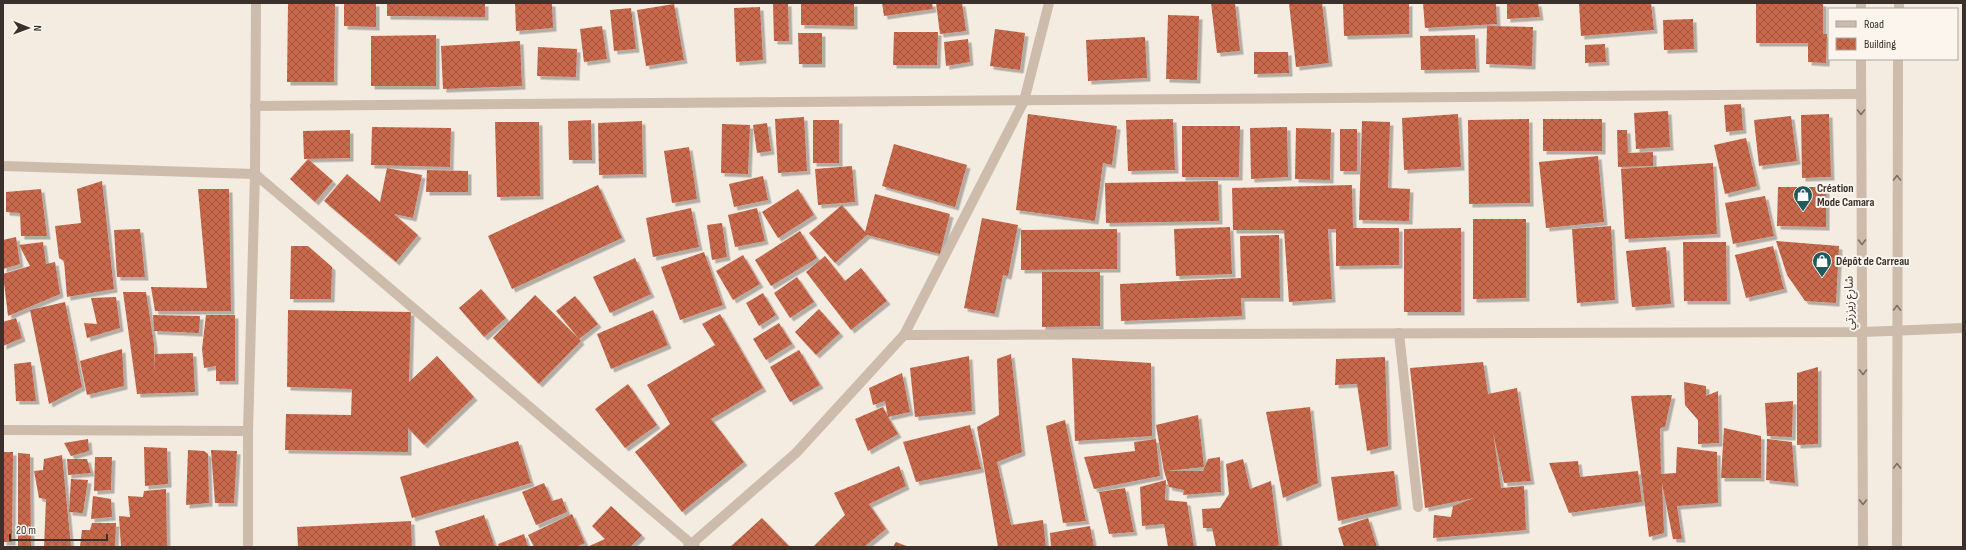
<svg xmlns="http://www.w3.org/2000/svg" width="1966" height="550" viewBox="0 0 1966 550" font-family="'Sofia Sans Condensed','Noto Sans Arabic',sans-serif">
<style>
.building{fill:url(#building-cross-hatch);filter:url(#shadow)}
.lines{fill:none;stroke-linecap:round;stroke-linejoin:round}
.minor{stroke:#cdbbac;stroke-width:10}
.tertiary{stroke:#cdbbac;stroke-width:10}
.oneway{stroke:#7d6f65}
.labels{text-anchor:middle;stroke-width:4;stroke-linejoin:round;paint-order:stroke}
.poi-label{font-size:12px;font-weight:bold;fill:#3b302b;stroke:#fbf5ee;text-anchor:start}
.street-label{font-size:12px;fill:#3b302b;stroke:#fbf5ee}
</style>
<defs>
<pattern id="building-cross-hatch" width="8" height="8" patternUnits="userSpaceOnUse"><rect width="8" height="8" fill="#c8694b"/><path d="M0 0l8 8M0 8l8-8" fill="none" stroke="#a4573f"/></pattern>
<filter id="shadow"><feDropShadow dx="3.5" dy="3.5" stdDeviation="0" flood-color="#0004"/></filter>
</defs>
<rect width="100%" height="100%" fill="#f4ebe1"/>
<!-- building -->
<g class="building">
<polygon points="288,3 335,3 334,82 287,82"/>
<polygon points="344,3 376,3 376,27 344,26"/>
<polygon points="387,3 485,3 485,17 387,16"/>
<polygon points="515,3 552,3 553,28 516,31"/>
<polygon points="773,3 788,3 789,41 774,41"/>
<polygon points="801,3 854,3 854,26 801,25"/>
<polygon points="882,3 932,3 933,9 884,16"/>
<polygon points="936,3 962,3 966,31 940,34"/>
<polygon points="1211,3 1235,3 1240,51 1217,53"/>
<polygon points="1289,3 1322,3 1329,63 1296,67"/>
<polygon points="1343,3 1409,3 1409,34 1344,36"/>
<polygon points="1423,3 1496,3 1497,24 1425,28"/>
<polygon points="1507,3 1538,3 1540,17 1507,19"/>
<polygon points="1579,3 1651,3 1654,30 1581,36"/>
<polygon points="1756,3 1823,3 1823,34 1827,34 1826,63 1808,62 1808,43 1756,43"/>
<polygon points="674,4 684,60 646,66 637,10"/>
<polygon points="760,7 763,60 736,62 734,8"/>
<polygon points="631,8 636,49 614,51 610,10"/>
<polygon points="1168,15 1199,16 1197,80 1166,79"/>
<polygon points="1693,19 1694,49 1664,50 1663,20"/>
<polygon points="602,26 607,59 584,62 580,29"/>
<polygon points="1487,26 1533,27 1532,66 1486,64"/>
<polygon points="995,29 1025,33 1020,70 990,66"/>
<polygon points="894,32 938,32 937,65 893,65"/>
<polygon points="798,33 822,33 822,64 799,64"/>
<polygon points="436,35 436,86 371,86 371,36"/>
<polygon points="1475,35 1476,69 1421,70 1420,36"/>
<polygon points="1145,37 1147,78 1088,81 1086,40"/>
<polygon points="968,39 970,62 946,66 944,42"/>
<polygon points="520,41 522,86 443,89 441,46"/>
<polygon points="1605,44 1606,62 1585,63 1585,45"/>
<polygon points="538,47 577,49 576,77 537,76"/>
<polygon points="1254,52 1288,52 1289,73 1254,74"/>
<polygon points="1741,104 1743,130 1726,132 1724,105"/>
<polygon points="1668,111 1670,147 1636,149 1634,113"/>
<polygon points="1028,114 1117,126 1112,165 1103,163 1095,221 1016,210"/>
<polygon points="1458,114 1461,167 1404,170 1402,118"/>
<polygon points="1829,114 1831,177 1802,178 1801,115"/>
<polygon points="1791,116 1797,161 1759,166 1754,120"/>
<polygon points="804,117 807,171 778,173 775,119"/>
<polygon points="1173,119 1175,170 1128,171 1126,120"/>
<polygon points="1529,119 1530,203 1469,204 1468,120"/>
<rect x="1543" y="119" width="59" height="32"/>
<polygon points="591,120 592,160 569,160 568,121"/>
<rect x="813" y="120" width="26" height="43"/>
<polygon points="642,121 643,174 599,175 598,123"/>
<polygon points="1362,121 1390,122 1388,188 1410,189 1409,221 1359,220"/>
<polygon points="495,122 539,122 540,196 497,197"/>
<polygon points="767,123 771,151 757,153 753,125"/>
<polygon points="722,124 750,125 748,174 721,173"/>
<polygon points="1182,126 1240,126 1239,177 1182,177"/>
<polygon points="372,127 451,128 450,167 371,165"/>
<polygon points="1287,127 1288,177 1251,179 1250,128"/>
<polygon points="1296,128 1331,129 1330,180 1295,179"/>
<rect x="1340" y="129" width="17" height="42"/>
<polygon points="350,130 350,158 304,159 303,131"/>
<polygon points="1617,130 1627,130 1628,153 1653,152 1653,166 1618,167"/>
<polygon points="1746,138 1757,186 1725,194 1714,145"/>
<polygon points="894,144 967,165 955,207 882,186"/>
<polygon points="689,147 697,199 672,203 664,151"/>
<polygon points="1598,156 1604,222 1546,228 1539,162"/>
<polygon points="308,159 333,181 315,202 290,179"/>
<polygon points="1713,163 1717,234 1625,239 1621,169"/>
<polygon points="852,166 855,202 818,205 815,169"/>
<polygon points="387,168 422,175 413,218 394,214 418,235 396,262 324,201 347,174 380,202"/>
<polygon points="427,170 468,171 468,192 426,192"/>
<polygon points="763,176 768,200 734,207 729,184"/>
<polygon points="102,181 114,289 67,297 64,261 59,258 55,226 81,223 77,189"/>
<polygon points="1218,181 1219,221 1106,223 1105,183"/>
<polygon points="598,185 622,238 512,289 488,236"/>
<polygon points="1352,185 1353,228 1399,228 1399,265 1336,266 1336,229 1328,229 1332,299 1289,302 1284,230 1233,230 1232,188"/>
<polygon points="1778,187 1826,187 1826,227 1777,226"/>
<polygon points="41,189 47,236 21,236 20,213 6,212 6,192"/>
<polygon points="198,189 229,189 231,311 155,311 151,287 207,288"/>
<polygon points="798,189 814,215 778,238 762,212"/>
<polygon points="875,194 950,214 940,254 867,235 835,263 809,233 842,205 865,232"/>
<polygon points="1765,196 1774,236 1733,244 1725,203"/>
<polygon points="691,208 699,247 653,257 646,218"/>
<polygon points="757,208 765,241 735,247 728,215"/>
<polygon points="982,218 1018,225 1008,276 1003,275 995,314 964,308"/>
<polygon points="1473,219 1526,219 1526,298 1473,299"/>
<polygon points="722,223 727,257 712,260 707,225"/>
<polygon points="1611,226 1615,300 1577,303 1572,229"/>
<polygon points="1230,227 1232,274 1176,276 1174,229"/>
<polygon points="1461,228 1461,312 1404,312 1404,229"/>
<polygon points="140,229 145,277 117,277 114,230"/>
<polygon points="1117,229 1117,269 1021,270 1021,230"/>
<polygon points="800,231 817,258 771,286 755,260"/>
<polygon points="1279,235 1280,298 1241,298 1242,316 1121,321 1120,284 1241,278 1240,236"/>
<polygon points="16,237 20,264 3,269 3,240"/>
<polygon points="1776,241 1839,246 1836,303 1805,301 1787,275"/>
<polygon points="43,242 46,264 55,262 60,294 8,316 3,274 30,266 19,245"/>
<polygon points="1683,242 1726,242 1727,301 1684,301"/>
<polygon points="291,246 308,246 332,267 331,299 290,299"/>
<polygon points="1773,246 1784,289 1746,298 1735,255"/>
<polygon points="1666,247 1671,304 1632,307 1626,251"/>
<polygon points="704,252 723,305 680,320 661,267"/>
<polygon points="743,255 760,284 733,300 716,271"/>
<polygon points="825,256 845,281 861,268 887,301 851,330 806,272"/>
<polygon points="635,258 651,294 610,313 593,277"/>
<polygon points="1042,272 1100,272 1100,326 1042,327"/>
<polygon points="797,277 814,302 790,318 774,293"/>
<polygon points="481,289 506,318 484,337 459,308"/>
<polygon points="123,292 146,292 154,345 155,374 155,354 193,353 195,392 137,394"/>
<polygon points="763,293 776,315 759,326 746,303"/>
<polygon points="535,295 581,341 539,384 493,338"/>
<polygon points="575,296 598,324 579,339 556,311"/>
<polygon points="116,297 120,328 87,338 84,323 97,324 91,298"/>
<polygon points="65,302 82,387 49,404 30,310"/>
<polygon points="819,309 840,333 816,355 795,332"/>
<polygon points="288,310 411,312 409,382 437,356 474,397 424,445 408,428 408,452 285,450 286,414 351,415 352,389 287,387"/>
<polygon points="653,310 668,345 611,369 597,334"/>
<polygon points="720,314 763,388 711,419 744,462 682,512 635,452 670,424 647,385 715,345 702,324"/>
<polygon points="153,315 200,316 199,333 154,331"/>
<polygon points="206,315 235,315 235,381 216,381 216,366 204,368 202,349"/>
<polygon points="16,318 22,338 3,346 3,322"/>
<polygon points="779,323 792,344 766,360 753,339"/>
<polygon points="122,349 124,386 87,395 80,361"/>
<polygon points="799,350 820,385 790,402 770,367"/>
<polygon points="1011,354 1022,452 997,462 1011,525 1043,520 1046,547 998,547 977,427 999,415 997,359"/>
<polygon points="969,356 972,411 915,417 910,368"/>
<polygon points="1385,357 1388,446 1367,451 1357,384 1335,385 1336,359"/>
<polygon points="1072,358 1151,363 1152,436 1075,441"/>
<polygon points="31,362 36,401 16,401 14,364"/>
<polygon points="1483,362 1488,394 1517,388 1531,481 1504,483 1493,432 1501,488 1524,486 1526,530 1433,538 1434,515 1451,517 1453,506 1474,498 1425,508 1410,368"/>
<polygon points="1818,367 1818,444 1797,445 1797,373"/>
<polygon points="902,373 910,412 888,417 898,434 868,451 855,419 883,407 888,417 885,401 873,405 869,388"/>
<polygon points="1684,382 1706,386 1706,396 1718,391 1719,443 1698,444 1698,420 1685,405"/>
<polygon points="628,384 657,425 625,448 595,409"/>
<polygon points="1672,395 1665,427 1660,428 1661,474 1676,473 1677,447 1717,452 1718,503 1677,506 1682,539 1673,539 1662,483 1664,533 1649,537 1631,396"/>
<polygon points="1793,401 1792,437 1767,436 1765,403"/>
<polygon points="1310,407 1318,483 1283,498 1266,412"/>
<polygon points="1198,415 1204,467 1166,471 1203,471 1208,459 1220,457 1221,492 1183,495 1184,490 1169,487 1164,471 1156,425"/>
<polygon points="1065,420 1086,521 1063,523 1046,426"/>
<polygon points="970,425 981,469 916,482 903,442"/>
<polygon points="1724,428 1761,436 1761,478 1721,478"/>
<polygon points="88,439 89,451 71,456 64,443"/>
<polygon points="1156,439 1160,476 1094,489 1084,457 1135,451 1134,442"/>
<polygon points="1767,439 1792,442 1795,483 1766,480"/>
<polygon points="518,441 531,483 412,518 400,477"/>
<polygon points="144,447 167,448 168,484 145,486"/>
<polygon points="188,450 204,451 208,454 209,503 186,505"/>
<polygon points="211,450 237,451 234,503 215,503"/>
<polygon points="3,452 13,452 12,542 3,542"/>
<polygon points="18,453 30,454 31,547 18,547"/>
<polygon points="62,455 71,547 44,547 46,499 39,498 34,471 43,470 44,459"/>
<polygon points="95,457 112,457 111,490 94,491"/>
<polygon points="67,459 87,459 91,473 68,475"/>
<polygon points="1243,459 1250,489 1271,481 1279,545 1274,547 1216,547 1212,528 1203,528 1202,509 1220,508 1229,494 1226,464"/>
<polygon points="1578,461 1580,477 1638,471 1642,502 1569,513 1549,463"/>
<polygon points="899,466 906,486 869,504 886,529 864,547 813,547 845,515 834,493"/>
<polygon points="1394,471 1398,506 1338,521 1331,477"/>
<polygon points="71,479 88,480 83,513 69,512"/>
<polygon points="1166,480 1165,500 1187,502 1194,547 1168,547 1164,524 1142,526 1140,487"/>
<polygon points="544,483 552,501 562,498 567,512 536,525 522,492"/>
<polygon points="1125,488 1134,532 1109,534 1099,492"/>
<polygon points="166,489 167,547 121,547 119,516 130,517 128,496 143,497 144,491"/>
<polygon points="93,496 111,499 112,517 91,519"/>
<polygon points="611,506 642,535 630,547 587,547 605,539 592,526"/>
<polygon points="572,514 585,543 576,547 534,547 528,535"/>
<polygon points="484,515 495,547 440,547 435,531"/>
<polygon points="762,518 790,547 730,547"/>
<polygon points="1368,518 1377,547 1344,547 1338,528"/>
<polygon points="411,521 412,547 298,547 297,527"/>
<polygon points="92,523 116,523 115,547 80,547 82,530 90,530"/>
<polygon points="1090,526 1094,547 1051,547 1050,533"/>
<polygon points="524,534 528,547 499,547 498,544"/>
<polygon points="896,542 909,547 893,547"/>
</g>
<g class="lines">
<!-- minor -->
<g class="minor">
<polyline points="255,106 1860,94"/>
<polyline points="3,166 255,174 695,547"/>
<polyline points="1399,333 1418,507"/>
<polyline points="904,335 1863,332 1963,328"/>
<polyline points="3,430 248,431"/>
<polyline points="248,547 248,431 255,174 256,3"/>
<polyline points="688,547 796,453 904,335 1024,101 1049,3"/>
</g>
<!-- tertiary -->
<g class="tertiary">
<polyline points="1861,9 1861,3"/>
<polyline points="1899,9 1899,3"/>
<polyline points="1861,59 1863,547"/>
<polyline points="1897,547 1898,59"/>
</g>
</g>
<!-- one-way arrows -->
<defs><path id="oneway-chevron" d="M-2-3.5L2.5 0L-2 3.5" fill="none" stroke-width="1.6" stroke-linecap="round" stroke-linejoin="round"/></defs>
<g class="oneway">
<use href="#oneway-chevron" transform="translate(1861 112) rotate(89)"/>
<use href="#oneway-chevron" transform="translate(1897 178) rotate(-90)"/>
<use href="#oneway-chevron" transform="translate(1862 242) rotate(89)"/>
<use href="#oneway-chevron" transform="translate(1897 308) rotate(-90)"/>
<use href="#oneway-chevron" transform="translate(1863 372) rotate(90)"/>
<use href="#oneway-chevron" transform="translate(1897 466) rotate(-90)"/>
<use href="#oneway-chevron" transform="translate(1863 502) rotate(90)"/>
</g>
<!-- icons -->
<defs>
<g id="shop-pin" transform="scale(1)"><path d="M0 17L-7.5 6A9.5 9.5 0 1 1 7.5 6Z" fill="#1f5a5e" stroke="#fbf5ee"/><path d="M-5-2.5h2.3a2.7 3.5 0 0 1 5.4 0H5L5.5 6h-11ZM-1.5-2.5h3a1.5 2.3 0 0 0-3 0Z" fill="#fff"/></g>
</defs>
<g fill-rule="evenodd">
<use href="#shop-pin" x="1803" y="195"/>
<use href="#shop-pin" x="1822" y="261"/>
</g>
<g class="labels">
<!-- poi labels -->
<g class="poi-label">
<text x="1817" y="192">Création<tspan x="1817" dy="14">Mode Camara</tspan></text>
<text x="1836" y="265">Dépôt de Carreau</text>
</g>
<!-- street labels -->
<g class="street-label">
<text transform="translate(1849 303) rotate(-91)" y="4">شارع زيزرتي</text>
</g>
</g>
<!-- border -->
<rect width="1966" height="550" fill="none" stroke="#3b302b" stroke-width="8"/>
<!-- legend -->
<rect x="1828" y="8" width="130" height="52" fill="#fbf5ee" stroke="#aea6a0"/>
<rect x="1836" y="21" width="20" height="6" fill="#cdbbac" stroke="#aea6a0"/>
<text x="1864" y="28" font-size="12" fill="#3b302b">Road</text>
<rect x="1836" y="38" width="20" height="12" fill="url(#building-cross-hatch)" stroke="#aea6a0"/>
<text x="1864" y="48" font-size="12" fill="#3b302b">Building</text>
<!-- north arrow -->
<g transform="translate(28 28) rotate(91)" stroke="#fbf5ee" stroke-width="3" paint-order="stroke">
<path d="M0-3L7 15L0 10L-7 15Z" fill="#3b302b"/>
<text y="-6" font-size="11" font-weight="bold" text-anchor="middle" fill="#3b302b">N</text>
</g>
<!-- scale -->
<path d="M10 534v6h97v-6" fill="none" stroke="#3b302b" stroke-width="2"/>
<text x="16" y="534" font-size="12" fill="#3b302b" stroke="#fbf5ee" stroke-width="3" paint-order="stroke">20 m</text>
</svg>
